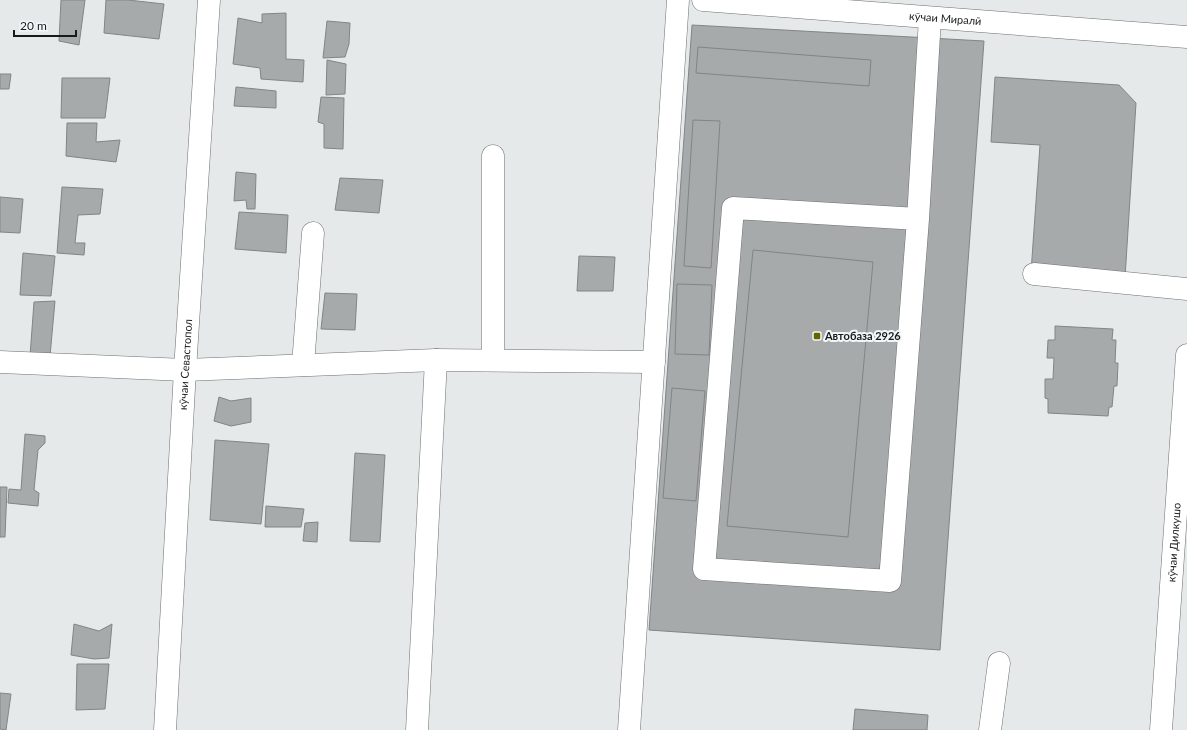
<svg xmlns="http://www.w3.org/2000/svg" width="1187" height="730" viewBox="0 0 1187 730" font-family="Lato,sans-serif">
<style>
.building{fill:#a6aaab;stroke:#818585}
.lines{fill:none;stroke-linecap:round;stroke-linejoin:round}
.minor-casing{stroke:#6c7071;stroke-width:23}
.major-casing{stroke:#6c7071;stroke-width:23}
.minor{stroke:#fff;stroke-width:22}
.major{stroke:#fff;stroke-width:22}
.poi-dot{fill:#636601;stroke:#f2f6f8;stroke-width:1.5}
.labels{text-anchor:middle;stroke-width:4;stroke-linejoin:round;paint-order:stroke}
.street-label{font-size:11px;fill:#191a1b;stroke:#f2f6f8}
.poi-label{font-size:11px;font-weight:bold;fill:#191a1b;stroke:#f2f6f8;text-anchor:start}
</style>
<rect width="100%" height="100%" fill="#e5e9ea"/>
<!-- building -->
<g class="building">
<polygon points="61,0 85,0 79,45 59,41"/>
<polygon points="106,0 128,0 164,4 159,39 104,33"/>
<polygon points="286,13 286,59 304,60 303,82 261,79 260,68 233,64 238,18 262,23 262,14"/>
<polygon points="327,21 350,23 349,44 345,57 323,58"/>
<polygon points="692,25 984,41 940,650 649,630"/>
<polygon points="698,47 871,60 869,86 696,73"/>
<polygon points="327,60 346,64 345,94 326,95"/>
<polygon points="0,74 11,74 9,89 0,89"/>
<polygon points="995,77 1119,85 1136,103 1125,278 1031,272 1040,145 991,142"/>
<polygon points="62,78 110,78 105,118 61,118"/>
<polygon points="236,87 276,91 276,108 234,106"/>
<polygon points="321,97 344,98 343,149 324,148 324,124 318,122"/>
<polygon points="693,120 720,121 711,268 684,266"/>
<polygon points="67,123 97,123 96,142 120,140 116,162 66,156"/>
<polygon points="236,172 256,174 255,209 247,209 246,200 234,201"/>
<polygon points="340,178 383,180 379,213 335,210"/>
<polygon points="62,187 103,189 100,214 78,215 75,243 85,243 84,255 57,253"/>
<polygon points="0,197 23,199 20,233 0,232"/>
<polygon points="239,212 288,215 286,253 235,249"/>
<polygon points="753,250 873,262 848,537 727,526"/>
<polygon points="23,253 55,256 51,296 20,295"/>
<polygon points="579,256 615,257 613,291 577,291"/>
<polygon points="677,284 712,285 709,355 675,354"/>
<polygon points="325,293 357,294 355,330 321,329"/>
<polygon points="55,301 50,356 30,356 34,302"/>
<polygon points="1055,326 1113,329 1112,340 1116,340 1115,363 1118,363 1117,386 1114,386 1112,407 1109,407 1108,416 1048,413 1048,399 1045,398 1045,379 1053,379 1054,358 1047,358 1048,340 1055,340"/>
<polygon points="672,388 705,391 696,501 663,498"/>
<polygon points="219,397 231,401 251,398 251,422 231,426 214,421"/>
<polygon points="25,434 45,436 45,443 38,450 34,490 39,493 38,506 8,503 9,489 21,490"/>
<polygon points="215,440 269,444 261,524 210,520"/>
<polygon points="355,453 385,455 380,542 350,541"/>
<polygon points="0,487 7,487 5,537 0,537"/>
<polygon points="266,506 304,509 301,527 265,527"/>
<polygon points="318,522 317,542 303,541 305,523"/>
<polygon points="74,624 99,631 112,624 109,658 94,659 71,655"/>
<polygon points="77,664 109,664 105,709 76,710"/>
<polygon points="0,693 11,694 6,730 0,729"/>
<polygon points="855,709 928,715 927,730 853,730"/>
</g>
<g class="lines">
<!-- minor casing -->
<g class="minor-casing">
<g id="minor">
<path id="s1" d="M703,0L1187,37"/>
<polyline points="493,156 493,360"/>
<polyline points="918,219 733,208 704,569 890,581 918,219 930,18"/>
<polyline points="1034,274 1187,289"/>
<polyline points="0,362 185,370 436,360 654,362"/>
<polyline points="303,365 313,233"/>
<path id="s2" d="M165,730L185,370L209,0"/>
<polyline points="417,730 436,360"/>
<polyline points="629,730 678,0"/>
<polyline points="990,730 999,663"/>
</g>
</g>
<!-- major casing -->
<g class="major-casing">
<g id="major">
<path id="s3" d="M1161,730L1187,355"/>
</g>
</g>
<!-- minor -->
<use href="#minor" class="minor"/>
<!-- major -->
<use href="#major" class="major"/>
</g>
<!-- markers -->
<rect class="poi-dot" x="813" y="332" width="8" height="8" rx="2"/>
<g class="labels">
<!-- street labels -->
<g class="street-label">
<text dy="4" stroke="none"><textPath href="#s1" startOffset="243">кӯчаи Миралӣ</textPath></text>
<text dy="4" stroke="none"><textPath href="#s2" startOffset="366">кӯчаи Севастопол</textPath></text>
<text dy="4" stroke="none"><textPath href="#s3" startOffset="188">кӯчаи Дилкушо</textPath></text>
</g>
<!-- poi labels -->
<g class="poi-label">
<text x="825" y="340">Автобаза 2926</text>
</g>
</g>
<!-- scale -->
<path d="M14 30v6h62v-6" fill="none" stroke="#191a1b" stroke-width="2"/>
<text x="20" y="30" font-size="12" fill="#191a1b" stroke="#f2f6f8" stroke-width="3" paint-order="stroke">20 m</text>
</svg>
